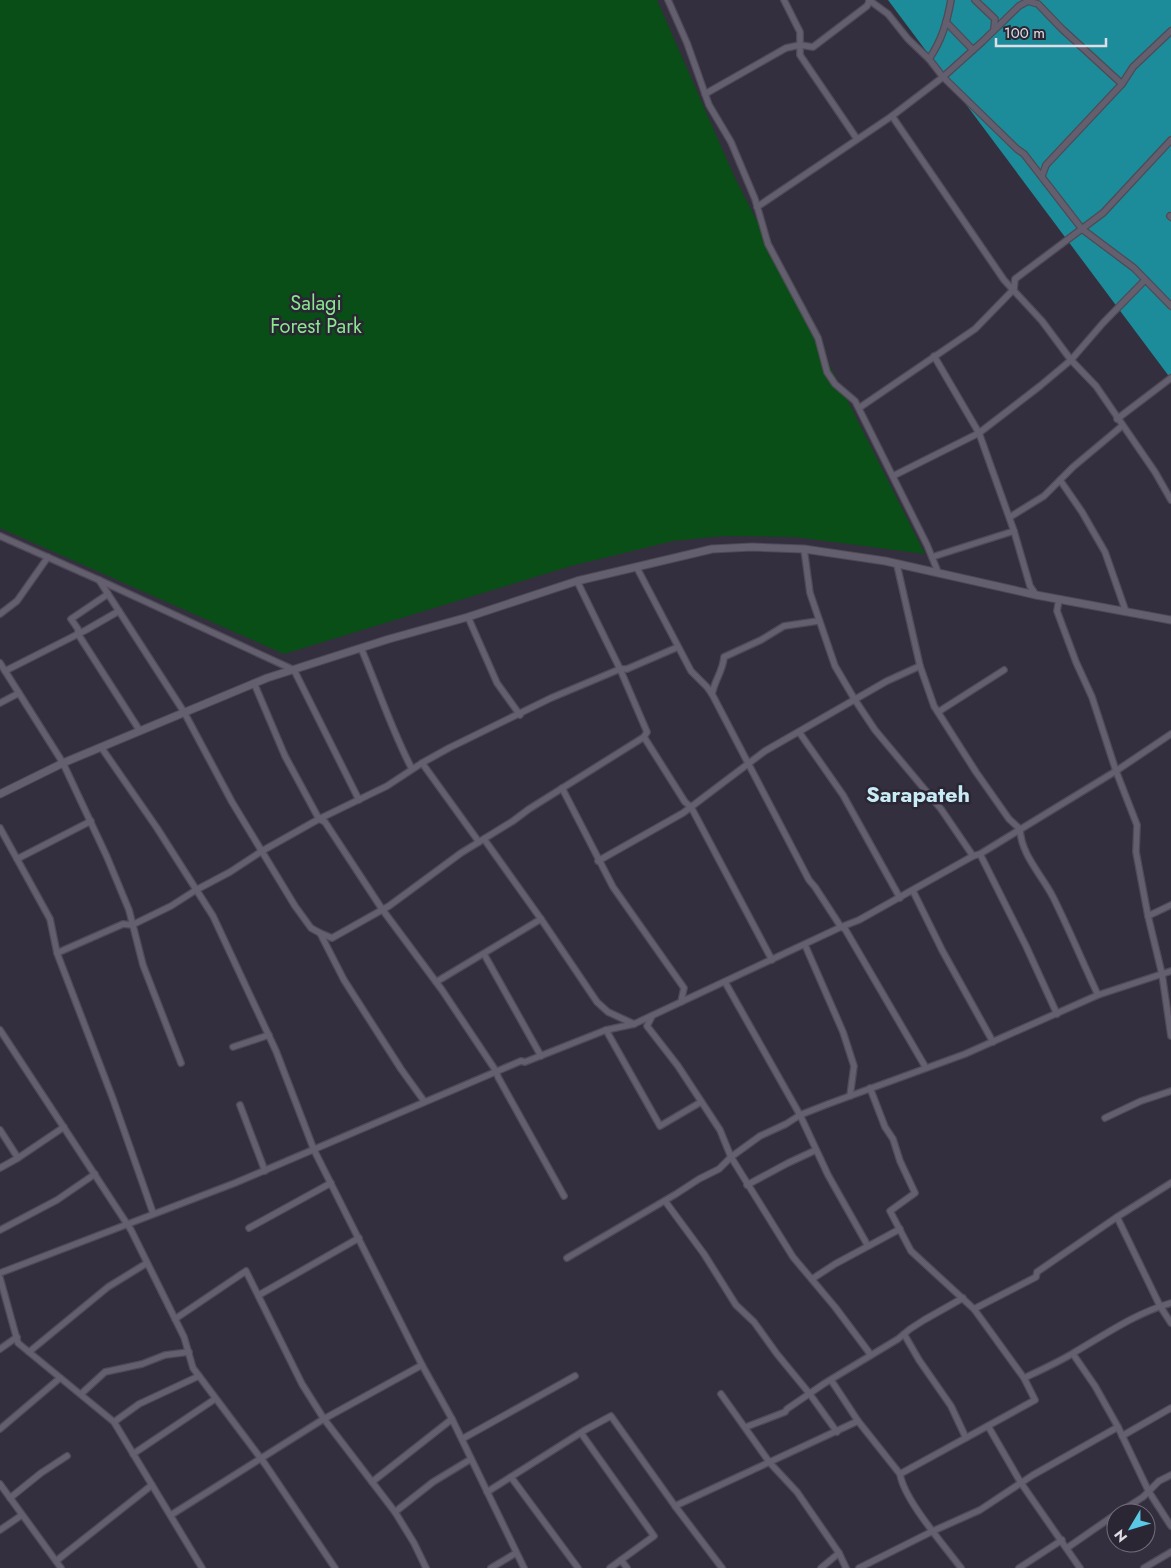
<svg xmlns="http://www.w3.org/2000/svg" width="1171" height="1568" viewBox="0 0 1171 1568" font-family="Jost,sans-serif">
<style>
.green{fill:#094e16}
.water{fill:#1c8b9a}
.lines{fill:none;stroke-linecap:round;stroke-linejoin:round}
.minor-casing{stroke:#4f4a56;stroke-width:8}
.tertiary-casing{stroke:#4f4a56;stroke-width:9}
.minor{stroke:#645f6f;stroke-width:5.5}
.tertiary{stroke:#645f6f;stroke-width:7}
.labels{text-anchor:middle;stroke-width:5;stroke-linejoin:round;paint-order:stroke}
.park-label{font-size:20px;fill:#8ae690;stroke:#2a2633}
.quarter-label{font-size:22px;font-weight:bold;fill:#c8ebf6;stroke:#2a2633}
</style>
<rect width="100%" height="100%" fill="#342f3e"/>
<!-- green -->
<polygon class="green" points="0,0 657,0 734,176 925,554 795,537 723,536 673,541 571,566 284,654 0,528"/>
<!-- water -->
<polygon class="water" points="888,0 1171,0 1171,379"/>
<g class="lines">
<!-- minor casing -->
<g class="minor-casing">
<g id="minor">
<polyline points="668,0 687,43 709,105 731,142 755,199 768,244 818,338 827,372 835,384 855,401 927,545 938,572"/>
<polyline points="784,0 800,32 800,55 857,139"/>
<polyline points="869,0 888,14 908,39 929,59 943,77 1017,149 1024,154 1082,229 1134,268 1171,306"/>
<polyline points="975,0 995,19 994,29"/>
<polyline points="946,22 973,50"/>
<path d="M929,59C942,40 947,22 951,0"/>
<polyline points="705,94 786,48 800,45 813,47 867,6 870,0"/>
<polyline points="892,116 1004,280 1042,321 1071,360 1096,386 1155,472 1171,500"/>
<polyline points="1042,176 1046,165 1122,84 1133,67 1171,31"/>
<polyline points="757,207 892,116 943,77 982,42 1019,6 1028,1 1038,4 1061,28 1122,84"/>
<polyline points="1170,216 1171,217"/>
<polyline points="934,356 979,433 1014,531 1030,586 1036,595"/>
<polyline points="859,408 975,329 1014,289 1015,279 1103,213 1171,140"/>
<polyline points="1117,419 1171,378"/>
<polyline points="893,476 979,433 1040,386 1071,360 1103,323 1145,280"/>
<polyline points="1060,480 1082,512 1105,552 1126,612"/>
<polyline points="1010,517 1044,496 1073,467 1122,426"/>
<polyline points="0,536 99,580 294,670 359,800"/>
<polyline points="804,549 810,593 835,666 855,700 875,730 941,809 973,856"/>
<polyline points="932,557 1014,531"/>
<path d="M897,565L920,666L934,706L976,772L1009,819L1020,829C1021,855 1042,875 1053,897C1069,929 1083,963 1098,995"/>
<polyline points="637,568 691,671 707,687 712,694 809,880 815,887 841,927 845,929 926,1068"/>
<polyline points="99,580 184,712 232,802 295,906 311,928 320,933 344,980 401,1069 424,1101"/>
<polyline points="577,581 620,669 647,732 644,737 685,802 691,807 772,960"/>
<polyline points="108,594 71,619 78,629 78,634 140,731"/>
<polyline points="1059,599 1057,611 1076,662 1092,697 1116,771 1137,825 1136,852 1148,916 1162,974 1171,1036"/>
<polyline points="0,614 17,601 48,557"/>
<polyline points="468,617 497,683 520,715"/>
<path d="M361,648C378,688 392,731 412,769"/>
<polyline points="0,663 63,763 107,857 129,910 143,965 181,1063"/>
<polyline points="5,671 86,630 119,611"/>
<polyline points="254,683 285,756 319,819 325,822 382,909 442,990 496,1071 498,1077 564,1196"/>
<path d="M712,694C715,679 723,671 724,657L761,640L784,626L818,621"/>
<polyline points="0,703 19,693"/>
<polyline points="938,712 1004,670"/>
<polyline points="799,732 843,795 900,898"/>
<polyline points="101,747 157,828 213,916 276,1051 314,1150 422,1365 452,1419 524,1568"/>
<polyline points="422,763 479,842"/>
<polyline points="562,788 613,887 684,988 681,1002"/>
<polyline points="0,828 50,919 57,953 113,1099 153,1213"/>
<polyline points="484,839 541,919 597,1002 608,1012 634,1024"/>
<polyline points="980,854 1026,946 1057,1014"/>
<polyline points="17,859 91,821"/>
<polyline points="598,861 683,813 765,751 887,681 920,666"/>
<polyline points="913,891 942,950 993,1042"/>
<polyline points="1148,916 1171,905"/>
<polyline points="320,933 332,938 389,906 461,853 513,821 529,809 644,737"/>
<polyline points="805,945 843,1032 854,1066 850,1096"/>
<polyline points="57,953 123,924 132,925 171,906 196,890 230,872 262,851 319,819 387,786 422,763 449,748 551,698 620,669 627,669 678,647"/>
<polyline points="484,954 541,1056"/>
<polyline points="436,982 541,919"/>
<polyline points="725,982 800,1115 828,1175 868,1246"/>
<polyline points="652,1016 647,1026 678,1066 720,1130 731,1157 793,1257 835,1307 871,1355"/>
<polyline points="0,1030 131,1230 184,1337 193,1368 265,1464 335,1568"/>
<polyline points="606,1030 660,1126 701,1102"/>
<polyline points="233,1047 269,1035"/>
<path d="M870,1088L885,1127L893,1139L900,1161L915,1193L890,1211L911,1251L974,1309L1024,1378C1041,1370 1059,1362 1075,1352C1106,1334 1136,1313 1171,1303"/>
<polyline points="240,1105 265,1171"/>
<polyline points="1105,1118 1141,1101 1171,1091"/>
<polyline points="0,1130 18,1158"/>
<polyline points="0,1168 18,1158 64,1127"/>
<polyline points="747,1185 788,1163 816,1150"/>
<polyline points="665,1201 704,1254 736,1305 754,1322 777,1354 809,1393 837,1432"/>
<polyline points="1117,1217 1160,1306 1171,1323"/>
<polyline points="249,1228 331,1183"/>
<polyline points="0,1230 57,1200 95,1174"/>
<polyline points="567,1258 676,1194 699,1179 719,1169 731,1157 760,1136 786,1124 800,1115 828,1104 965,1054 1098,995 1171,971"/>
<polyline points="0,1273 235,1183 521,1061 525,1062 606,1030 634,1024 841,927 859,920 973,856 980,854 1116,771 1171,734"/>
<polyline points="0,1278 18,1343 114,1422 202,1568"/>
<polyline points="812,1279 835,1264 900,1229"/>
<polyline points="259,1295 359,1238"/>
<polyline points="974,1309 1036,1277 1037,1272 1117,1217 1171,1183"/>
<polyline points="175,1319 246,1271 302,1384 324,1419 395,1512 414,1543 426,1568"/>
<polyline points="904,1334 919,1360 951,1406 966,1438"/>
<polyline points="0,1349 17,1337"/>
<polyline points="29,1352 108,1287 147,1263"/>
<polyline points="1073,1354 1095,1386 1118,1427 1149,1492 1171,1526"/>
<path d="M831,1380L858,1421L900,1474C904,1500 944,1545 961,1568"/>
<polyline points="81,1394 105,1372 142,1364 165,1355 189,1352"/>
<polyline points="721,1394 770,1463 797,1492 839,1553 846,1568"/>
<polyline points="114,1422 139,1404 199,1376"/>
<polyline points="988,1426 1021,1483 1080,1568"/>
<polyline points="746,1427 785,1412 787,1409 825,1383 898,1339 910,1329 924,1320 963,1298"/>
<polyline points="0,1429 60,1378"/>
<polyline points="581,1433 654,1536 610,1568"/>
<polyline points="1122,1436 1171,1408"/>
<polyline points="462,1439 575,1376"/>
<polyline points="133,1454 215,1399"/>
<polyline points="900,1474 1035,1400 1024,1378"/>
<polyline points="511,1477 578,1568"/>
<polyline points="372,1482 452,1419"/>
<polyline points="0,1484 61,1568"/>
<polyline points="487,1492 585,1430 611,1416 675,1506 722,1568"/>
<polyline points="10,1498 41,1473 67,1456"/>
<polyline points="675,1506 858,1421"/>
<polyline points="395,1512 433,1482 471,1459"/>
<polyline points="1118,1513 1143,1497 1159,1481 1171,1475"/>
<polyline points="171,1515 322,1420 422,1365"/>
<polyline points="0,1530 22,1515"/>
<polyline points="1067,1548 1116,1514"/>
<polyline points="621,1560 627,1568"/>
<polyline points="56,1561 152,1485"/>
<polyline points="491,1568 516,1553"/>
<polyline points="821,1568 839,1553"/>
<polyline points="859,1568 933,1531 980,1510 1033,1475 1118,1427"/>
<polyline points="1019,1568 1062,1540"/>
<polyline points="1144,1568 1171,1552"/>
</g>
</g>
<!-- tertiary casing -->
<g class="tertiary-casing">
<polyline id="tertiary" points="0,794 63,763 267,678 389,639 468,617 577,581 712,549 752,547 804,549 885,561 1036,595 1171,620"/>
</g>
<!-- minor -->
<use href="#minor" class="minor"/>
<!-- tertiary -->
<use href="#tertiary" class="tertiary"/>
</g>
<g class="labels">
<!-- park labels -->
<g class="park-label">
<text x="316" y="310">Salagi<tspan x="316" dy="23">Forest Park</tspan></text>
</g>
<!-- quarter labels -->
<g class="quarter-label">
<text x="918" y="802">Sarapateh</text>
</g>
</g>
<!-- north arrow -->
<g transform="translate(1131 1528) rotate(232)"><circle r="24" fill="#2a2633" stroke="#736f7b"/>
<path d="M0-4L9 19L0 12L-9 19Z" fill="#5bc8e6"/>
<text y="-8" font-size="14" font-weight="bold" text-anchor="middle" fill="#e0dde6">N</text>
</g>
<!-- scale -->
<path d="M996 38v8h110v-8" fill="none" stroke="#e0dde6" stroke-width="2.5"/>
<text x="1004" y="38" font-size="15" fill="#e0dde6" stroke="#2a2633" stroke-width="4" paint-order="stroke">100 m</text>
</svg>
